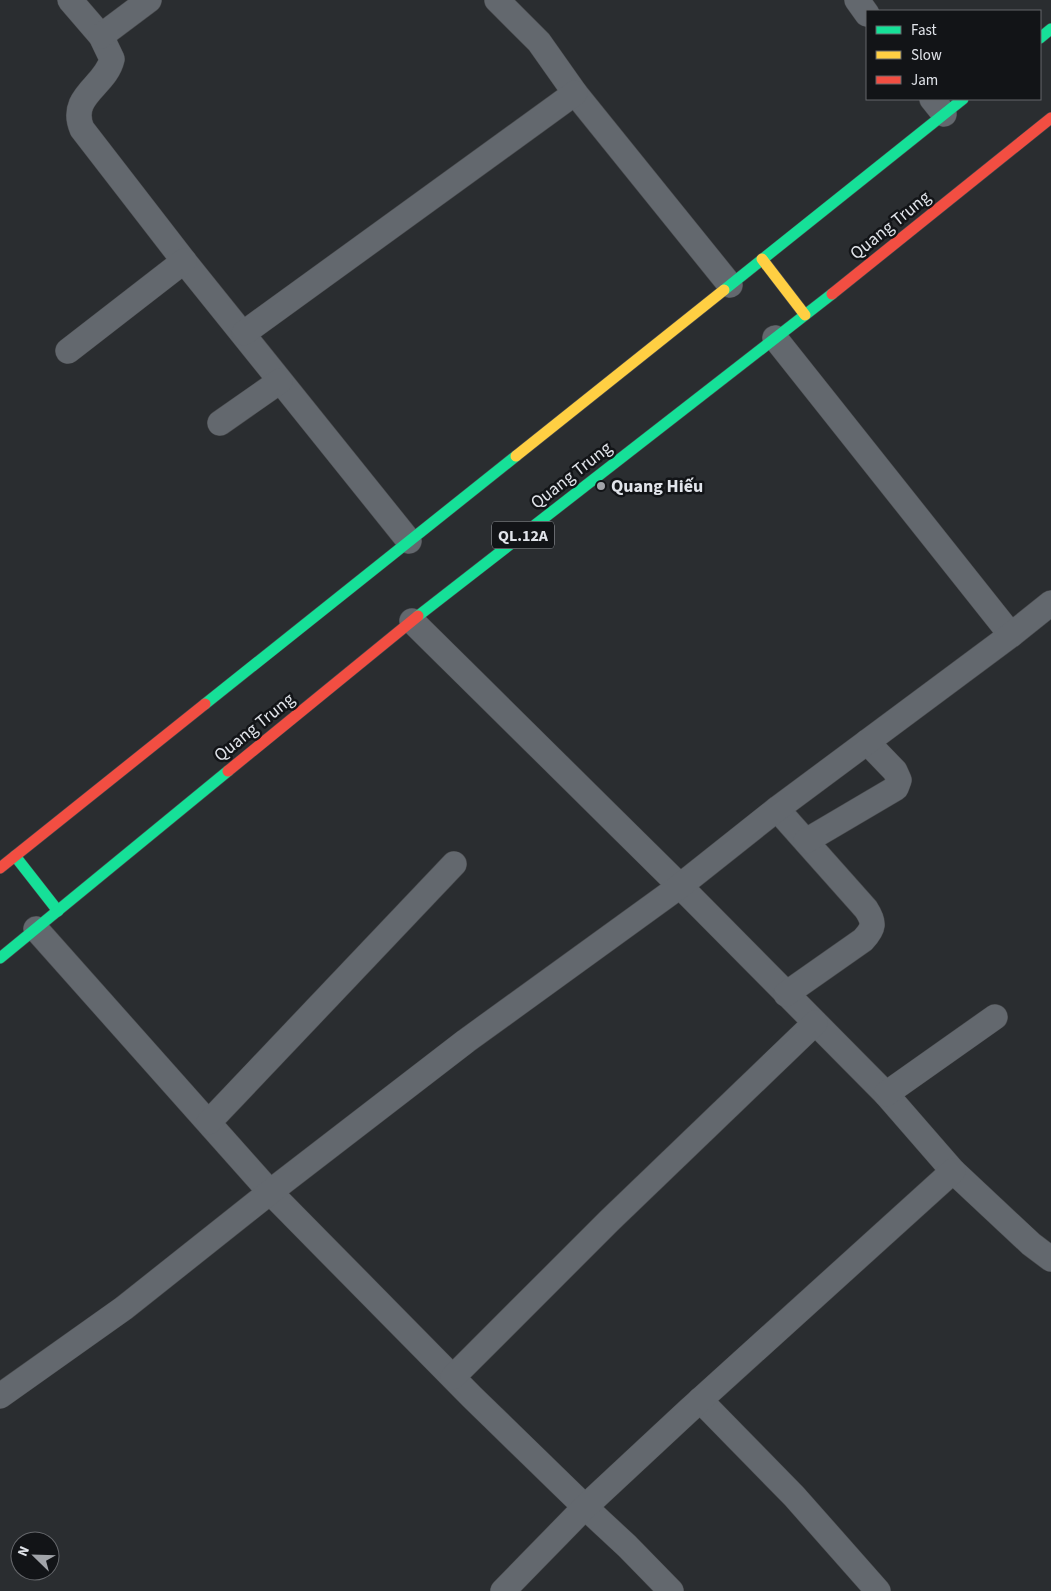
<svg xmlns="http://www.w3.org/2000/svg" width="1051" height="1591" viewBox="0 0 1051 1591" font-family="'Source Sans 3',sans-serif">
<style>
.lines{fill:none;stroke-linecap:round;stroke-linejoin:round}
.street-casing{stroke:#484a4d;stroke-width:26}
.fast-casing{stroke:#484a4d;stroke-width:12}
.slow-casing{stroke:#484a4d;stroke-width:12}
.jam-casing{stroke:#484a4d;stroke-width:12}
.street{stroke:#63686e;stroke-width:25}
.fast{stroke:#16e098;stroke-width:11}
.slow{stroke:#ffcf43;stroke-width:11}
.jam{stroke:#f24e42;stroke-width:11}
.poi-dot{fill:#a1a4a9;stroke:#121417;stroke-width:2}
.labels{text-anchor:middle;stroke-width:5;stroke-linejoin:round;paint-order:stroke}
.shield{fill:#121417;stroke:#a3a6ab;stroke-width:1}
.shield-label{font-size:16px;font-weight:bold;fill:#e1e4ea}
.street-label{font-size:18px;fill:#e1e4ea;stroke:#121417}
.poi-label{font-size:18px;font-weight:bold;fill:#e1e4ea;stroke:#121417;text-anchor:start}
</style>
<rect width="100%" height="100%" fill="#2a2d30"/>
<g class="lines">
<!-- street casing -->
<g class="street-casing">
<g id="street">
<path d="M70,0L101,36L112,59C106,86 68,96 82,129L184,261L409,541"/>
<polyline points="497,0 539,42 575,93 730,285"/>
<polyline points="857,0 867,14"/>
<polyline points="101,36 149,0"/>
<polyline points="932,99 944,114"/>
<polyline points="244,333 575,93"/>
<polyline points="775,338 1011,635"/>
<polyline points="68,351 184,261"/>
<polyline points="220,423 280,381"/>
<polyline points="412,621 680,886 886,1094 953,1171 1031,1244 1051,1259"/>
<path d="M777,809L866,909C875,923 874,928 863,940L786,994"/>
<polyline points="806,841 896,788 899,780 895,771 867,742"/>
<polyline points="36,929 270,1192 472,1397 585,1507 627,1546 671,1591"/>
<polyline points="886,1094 995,1017"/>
<polyline points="209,1122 454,864"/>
<polyline points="453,1377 609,1221 815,1023"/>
<polyline points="0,1396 124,1308 270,1192 466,1041 680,886 777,809 1011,635 1051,603"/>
<polyline points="700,1400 794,1496 878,1591"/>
<polyline points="503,1591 585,1507 687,1412 953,1171"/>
</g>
</g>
<!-- fast casing -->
<g class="fast-casing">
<g id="fast">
<polyline points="1040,38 1051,29"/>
<polyline points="724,290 963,99"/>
<polyline points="418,616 832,294"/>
<polyline points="205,704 516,456"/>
<polyline points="15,856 58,911"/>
<polyline points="0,958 228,771"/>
</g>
</g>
<!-- slow casing -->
<g class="slow-casing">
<g id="slow">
<polyline points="762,259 805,315"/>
<polyline points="516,456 724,290"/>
</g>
</g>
<!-- jam casing -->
<g class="jam-casing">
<g id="jam">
<polyline points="832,294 1051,118"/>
<polyline points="228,771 418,616"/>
<polyline points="0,868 205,704"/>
</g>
</g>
<!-- street -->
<use href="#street" class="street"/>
<!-- fast -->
<use href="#fast" class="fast"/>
<!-- slow -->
<use href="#slow" class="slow"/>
<!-- jam -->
<use href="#jam" class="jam"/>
</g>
<!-- markers -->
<circle class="poi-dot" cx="601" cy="486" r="5"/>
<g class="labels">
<!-- shield labels -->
<rect class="shield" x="492" y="521.5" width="62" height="27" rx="4"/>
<g class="shield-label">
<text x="523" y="541">QL.12A</text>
</g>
<!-- street labels -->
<g class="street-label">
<text transform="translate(890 225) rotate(-39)" y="6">Quang Trung</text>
<text transform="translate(571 475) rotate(-38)" y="6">Quang Trung</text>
<text transform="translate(254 727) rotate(-39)" y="6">Quang Trung</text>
</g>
<!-- poi labels -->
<g class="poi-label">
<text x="611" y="492">Quang Hiếu</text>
</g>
</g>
<!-- legend -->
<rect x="866" y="10" width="175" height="90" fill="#121417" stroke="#65676b"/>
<rect x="876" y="26" width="25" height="8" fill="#16e098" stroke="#65676b"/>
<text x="911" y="35" font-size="15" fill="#e1e4ea">Fast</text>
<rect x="876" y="51" width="25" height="8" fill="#ffcf43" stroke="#65676b"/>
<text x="911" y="60" font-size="15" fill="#e1e4ea">Slow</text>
<rect x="876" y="76" width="25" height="8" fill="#f24e42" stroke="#65676b"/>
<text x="911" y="85" font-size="15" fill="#e1e4ea">Jam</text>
<!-- north arrow -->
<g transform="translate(35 1556) rotate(293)"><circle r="24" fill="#121417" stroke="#65676b"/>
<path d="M0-4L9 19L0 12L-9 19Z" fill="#a1a4a9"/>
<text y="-8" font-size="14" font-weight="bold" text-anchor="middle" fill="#e1e4ea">N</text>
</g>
</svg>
